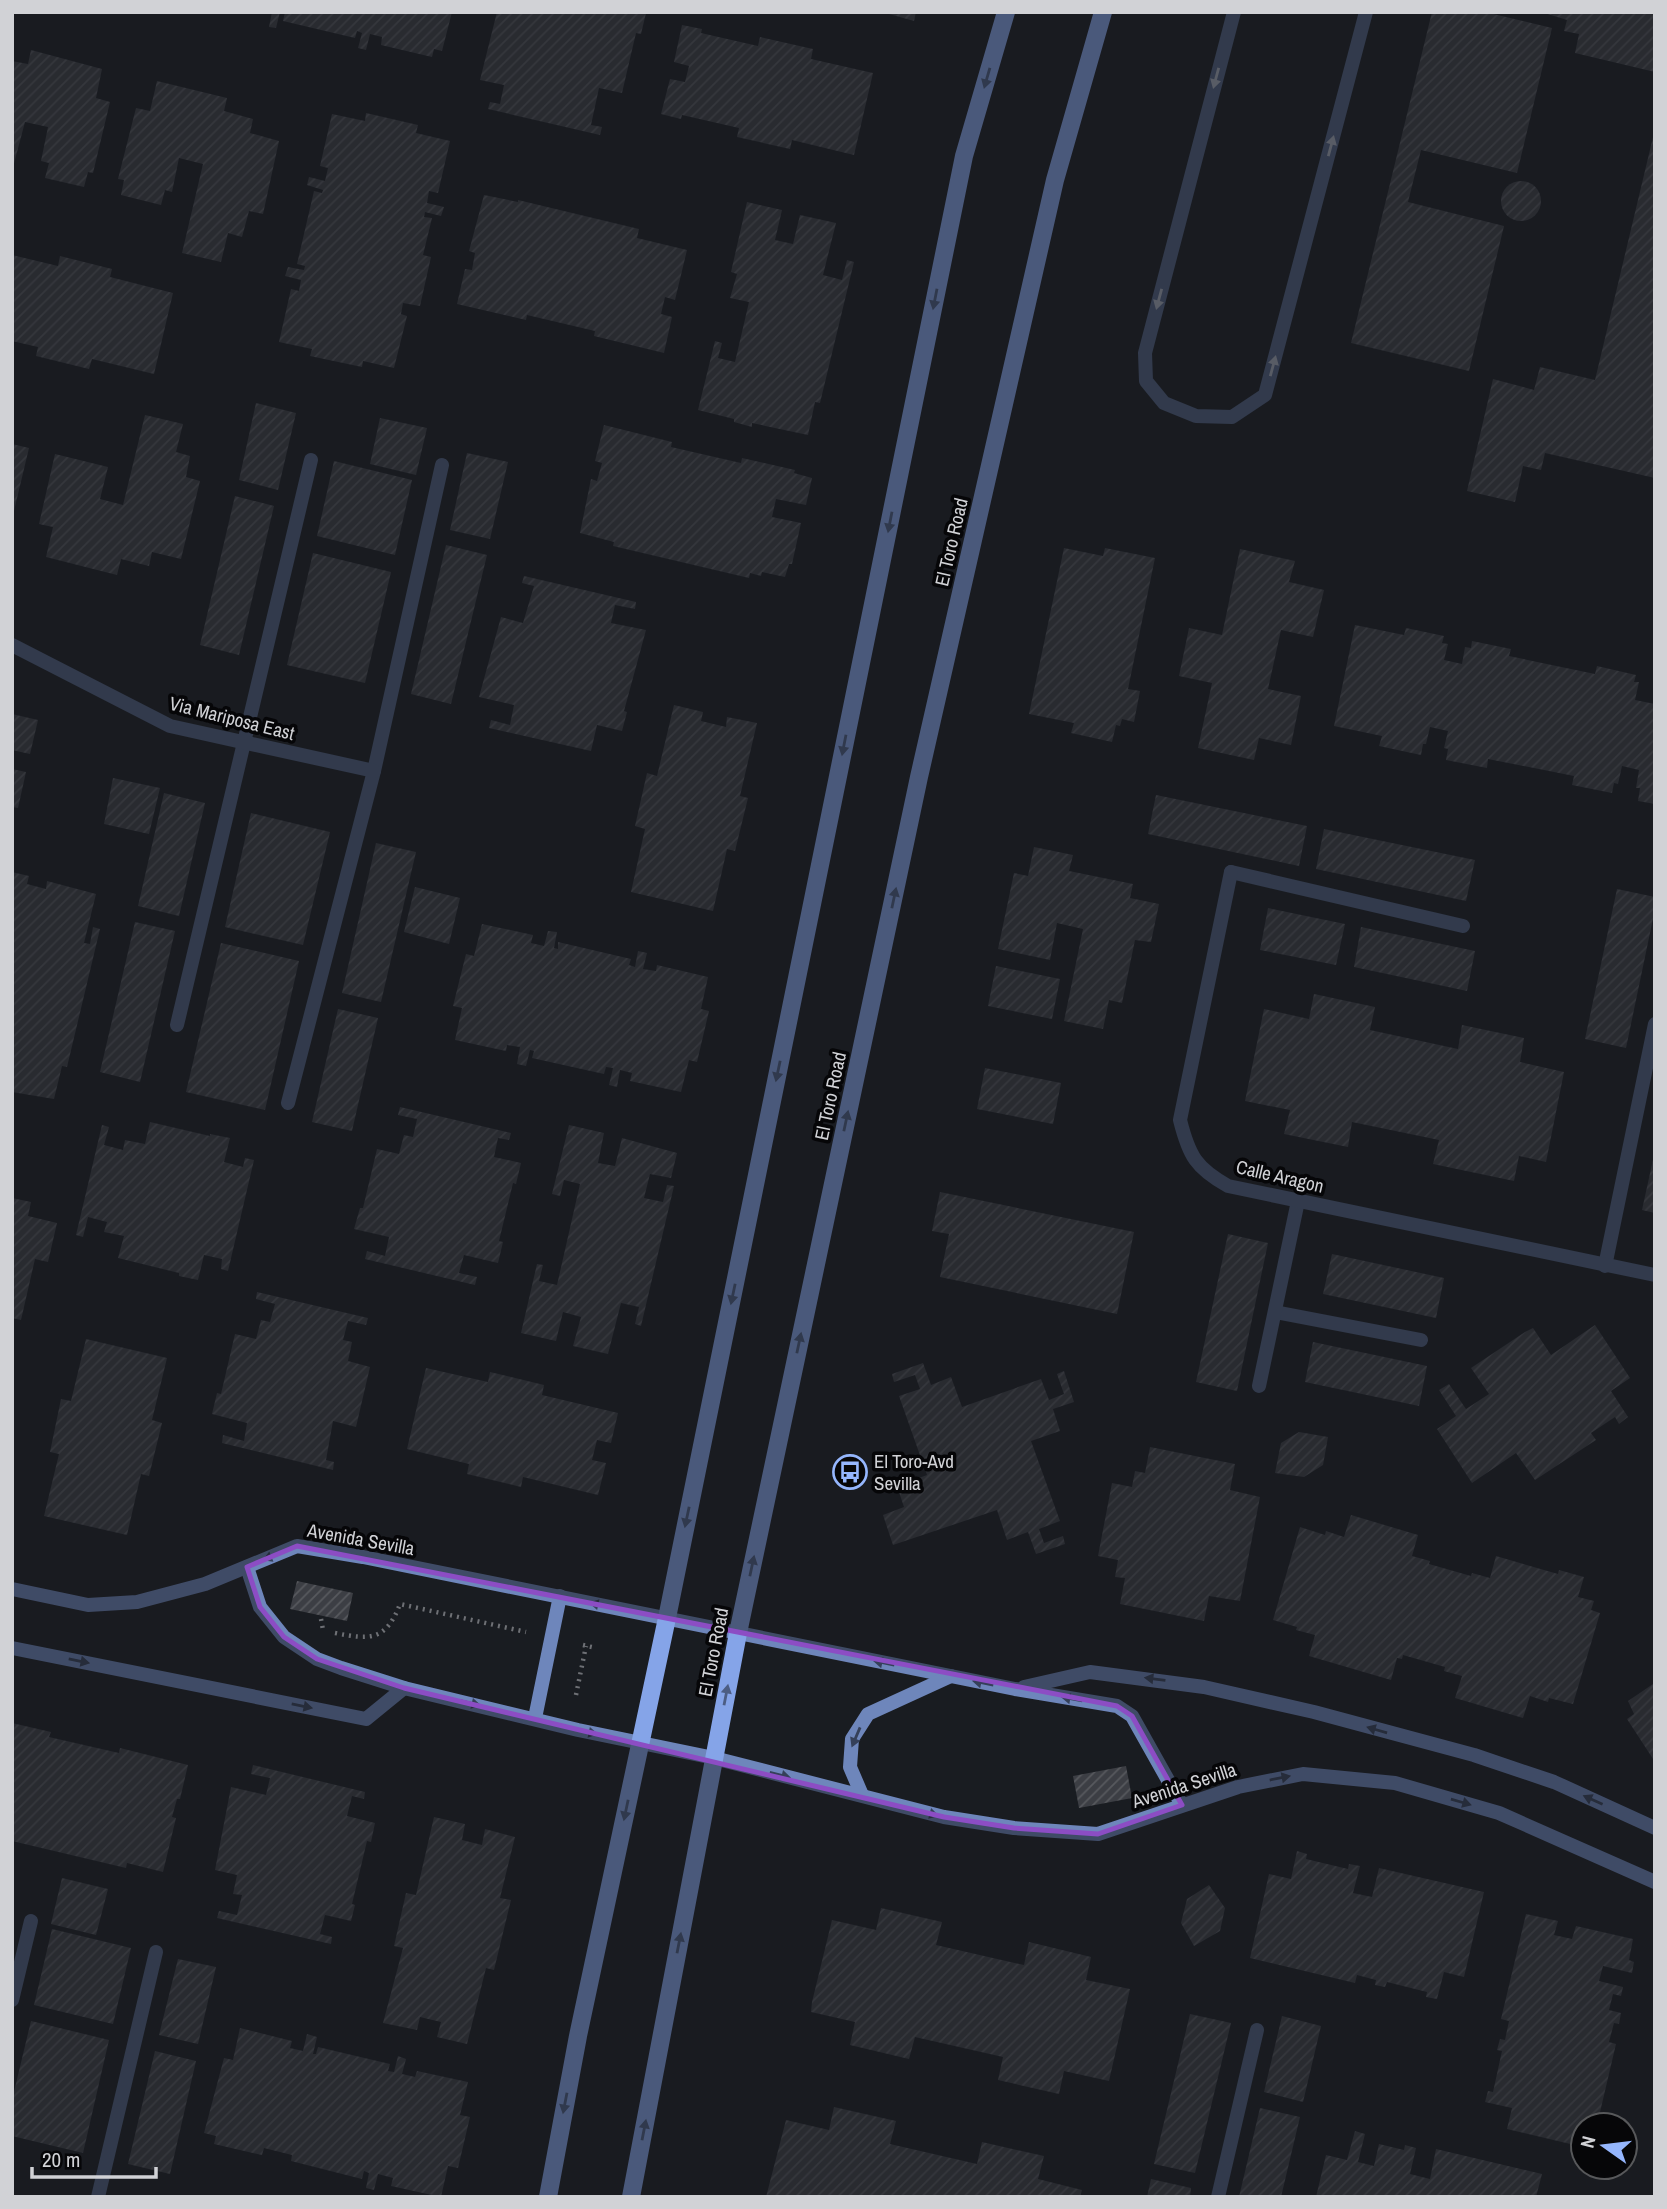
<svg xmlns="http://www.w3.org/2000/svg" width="1667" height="2209" viewBox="0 0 1667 2209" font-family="'Archivo Narrow',sans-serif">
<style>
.building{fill:url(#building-hatch)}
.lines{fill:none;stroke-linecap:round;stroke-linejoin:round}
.path{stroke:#6e7075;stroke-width:4.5;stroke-dasharray:2 5;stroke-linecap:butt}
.lane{stroke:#506080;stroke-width:14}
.street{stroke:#506080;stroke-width:14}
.secondary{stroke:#6e86bb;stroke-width:14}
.primary{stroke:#85a4e8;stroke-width:18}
.oneway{fill:#4c5d83}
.oneway2{fill:#a4aab8}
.oneway3{fill:#354059}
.marked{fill:none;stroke:#8c4dc4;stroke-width:5;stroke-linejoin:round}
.labels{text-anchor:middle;stroke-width:7;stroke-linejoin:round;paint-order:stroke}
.street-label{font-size:19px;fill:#d1d2d6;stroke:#060608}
.poi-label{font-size:19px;fill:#d1d2d6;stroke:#060608;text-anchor:start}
</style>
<defs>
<pattern id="building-hatch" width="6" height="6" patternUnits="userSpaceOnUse" patternTransform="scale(1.75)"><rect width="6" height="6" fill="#3c3e44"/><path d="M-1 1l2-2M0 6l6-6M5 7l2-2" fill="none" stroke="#57595e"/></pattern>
</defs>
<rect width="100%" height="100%" fill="#191c21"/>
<!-- building -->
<g class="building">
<polygon points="272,12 280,12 276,28 269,27"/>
<polygon points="285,12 452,12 442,51 434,49 432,57 381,45 382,37 370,34 366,50 358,48 362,33 357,31 355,38 283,21"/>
<polygon points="497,12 646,13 641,34 636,33 622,93 599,88 591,125 602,127 600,135 488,109 490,102 500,104 504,85 480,80"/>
<polygon points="882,12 916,12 914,21"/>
<polygon points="1432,12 1485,12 1552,28 1517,173 1421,150 1408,202 1504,226 1469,371 1351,343"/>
<polygon points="1541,12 1655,12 1655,72 1575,53 1579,34 1564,31 1567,20"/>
<polygon points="682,25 702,29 701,33 758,46 760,37 813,49 811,59 873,73 854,155 792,140 790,149 737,137 739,128 682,115 681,119 661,114 670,79 685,82 689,66 674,62"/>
<polygon points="31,50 102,69 96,98 110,102 93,173 88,172 84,187 45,178 49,163 41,161 48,127 25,122 12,171 12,61 28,64"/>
<polygon points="157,81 227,98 224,111 253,119 250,133 279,141 263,214 249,211 242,237 228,233 221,262 182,253 203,164 179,158 172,192 165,190 161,205 121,195 124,180 118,179 136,108 150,111"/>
<polygon points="366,113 418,125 416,133 450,141 438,193 429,191 427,203 444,207 441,216 425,212 424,217 432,218 423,255 431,257 420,306 403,303 401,314 407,316 394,368 363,361 362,367 310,356 312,349 279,342 291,289 299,291 301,280 285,276 288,267 304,270 305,266 297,264 314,191 322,193 323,190 307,185 309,177 325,181 328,168 320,166 332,114 365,121"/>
<polygon points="1654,133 1655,478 1545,453 1541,470 1523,466 1515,502 1467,491 1493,379 1534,390 1540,367 1595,380"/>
<circle cx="1521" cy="201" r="20"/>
<polygon points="484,195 518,202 518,200 639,229 637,238 687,250 675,300 665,297 661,314 672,317 664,353 594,336 595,331 527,315 526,320 457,304 465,269 472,270 475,253 469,251"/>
<polygon points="747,202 782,210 775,240 793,244 800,215 836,223 823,275 842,280 847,260 854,262 820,403 815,402 808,435 752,423 752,427 734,422 734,419 698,410 715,341 722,343 718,358 735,362 749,302 730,298 737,274 731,272"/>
<polygon points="12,255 58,266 60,256 112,269 110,277 173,293 154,374 92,359 89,369 36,356 38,347 12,341"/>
<polygon points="256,403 296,413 278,490 239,480"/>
<polygon points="145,415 183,424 176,452 190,456 186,477 200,481 181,559 152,552 149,566 121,559 117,575 46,557 53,527 39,524 55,454 108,467 100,499 123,505"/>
<polygon points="380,418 427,428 416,475 370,464"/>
<polygon points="604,425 672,442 671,447 741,463 742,458 795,470 794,473 812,478 806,505 776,499 772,517 801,523 792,564 789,564 785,577 762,572 761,576 750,573 749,578 613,546 614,542 580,533 591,479 597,481 602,463 595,461"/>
<polygon points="12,444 29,448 13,515 12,515"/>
<polygon points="467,453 508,462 490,539 450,530"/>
<polygon points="334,461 412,480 395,555 317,536"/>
<polygon points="235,496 274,506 239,655 200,645"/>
<polygon points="446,545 487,555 451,704 411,694"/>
<polygon points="1064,548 1103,556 1105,548 1155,558 1128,689 1140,691 1134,722 1122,719 1120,726 1116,725 1112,742 1071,733 1074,723 1029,714"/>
<polygon points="1240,549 1295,561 1289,582 1324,590 1313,637 1281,630 1268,689 1301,696 1291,745 1259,738 1254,760 1198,748 1212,683 1179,676 1189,628 1222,635"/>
<polygon points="313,553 391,572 365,683 287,665"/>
<polygon points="524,576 636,602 635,609 615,605 611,623 646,630 624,711 627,712 622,731 597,725 591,751 489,728 491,720 510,725 514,705 479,697 501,617 523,623 534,586 522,583"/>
<polygon points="1355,625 1404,635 1406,628 1444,636 1442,643 1448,644 1444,660 1462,664 1465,647 1471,648 1472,641 1511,649 1509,656 1595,674 1597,666 1636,675 1634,682 1639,682 1635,700 1655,704 1655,804 1638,801 1640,788 1636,788 1639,770 1622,766 1618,784 1614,783 1612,793 1572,785 1574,776 1488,759 1487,768 1446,760 1448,749 1444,748 1448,731 1430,727 1426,744 1423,744 1421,755 1379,746 1382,736 1334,726"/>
<polygon points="674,705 703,712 701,721 726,727 727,717 757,723 740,796 748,798 735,851 727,849 713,911 631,892 645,829 635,826 647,773 657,776"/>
<polygon points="12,714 38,720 30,754 12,750"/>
<polygon points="12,769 26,772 18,808 12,807"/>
<polygon points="113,778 160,788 149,834 104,824"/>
<polygon points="164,793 205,803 179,916 138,906"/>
<polygon points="1156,795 1307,826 1299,866 1148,834"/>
<polygon points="251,813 330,832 303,945 225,927"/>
<polygon points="1324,829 1475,860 1466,901 1316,869"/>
<polygon points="376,843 416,852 381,1002 342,993"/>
<polygon points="1034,847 1073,855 1069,871 1133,884 1130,898 1159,904 1151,942 1135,940 1122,1003 1109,1000 1103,1029 1064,1021 1083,929 1057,923 1050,960 998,949 1014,873 1028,876"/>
<polygon points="12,872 29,876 27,884 46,889 47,881 96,894 84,943 90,944 93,927 100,929 67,1067 62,1066 54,1099 12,1092"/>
<polygon points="415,887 460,898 449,944 404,932"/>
<polygon points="1617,889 1655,897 1655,909 1626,1048 1585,1039"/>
<polygon points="1268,908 1345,924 1336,965 1260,950"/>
<polygon points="135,922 175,931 140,1082 100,1072"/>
<polygon points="482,924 533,935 531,943 544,946 548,931 557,932 554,948 558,949 558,942 631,959 629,965 635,967 638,951 647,953 643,969 656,971 657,965 708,977 701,1009 709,1011 697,1062 689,1060 681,1092 630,1081 632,1073 620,1070 617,1087 609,1085 613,1068 606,1067 604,1074 532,1058 534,1051 530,1050 526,1066 517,1064 520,1047 507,1045 506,1051 455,1040 462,1008 453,1006 466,954 474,956"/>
<polygon points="1361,927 1475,951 1467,991 1354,967"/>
<polygon points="221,943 299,961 265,1110 186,1092"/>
<polygon points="996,966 1060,979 1052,1019 988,1006"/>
<polygon points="1314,994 1375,1007 1370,1030 1458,1049 1462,1025 1524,1038 1520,1062 1564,1072 1546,1162 1519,1156 1514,1181 1433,1164 1439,1140 1352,1122 1348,1147 1284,1134 1290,1110 1245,1101 1264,1009 1309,1019"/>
<polygon points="338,1009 378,1018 352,1131 312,1122"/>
<polygon points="985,1068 1061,1083 1053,1124 977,1109"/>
<polygon points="400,1107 511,1133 509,1140 498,1138 494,1157 521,1163 516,1184 513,1183 499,1241 503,1242 498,1263 464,1255 459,1273 477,1277 475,1285 365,1259 367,1251 385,1256 389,1237 354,1229 360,1208 363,1208 377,1149 399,1154 404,1135 413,1137 417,1119 398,1115"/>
<polygon points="150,1122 210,1136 210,1134 230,1138 224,1162 243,1167 245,1158 254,1160 228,1271 221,1269 222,1259 204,1255 198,1280 179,1276 179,1273 118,1258 124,1236 104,1232 107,1222 88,1217 83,1237 76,1235 102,1125 109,1127 104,1145 123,1150 125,1140 145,1144"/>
<polygon points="569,1125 604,1133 598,1163 615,1166 622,1138 677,1153 671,1178 650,1174 644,1198 663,1202 667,1185 674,1186 641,1326 635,1324 639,1307 621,1303 608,1354 573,1346 581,1317 563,1312 556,1341 521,1333 537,1264 543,1265 539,1281 557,1285 580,1184 564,1180 560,1196 552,1194"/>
<polygon points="1654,1155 1655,1155 1655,1213 1642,1210"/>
<polygon points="940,1192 1134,1232 1117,1314 940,1277 949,1234 932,1231"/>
<polygon points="12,1198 31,1202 28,1216 57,1223 48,1262 35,1259 21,1320 12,1318"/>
<polygon points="1228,1234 1268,1243 1237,1391 1196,1382"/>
<polygon points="1332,1254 1444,1278 1436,1318 1323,1294"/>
<polygon points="257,1292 368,1318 366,1325 348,1321 343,1340 352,1342 348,1361 370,1367 356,1427 333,1421 326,1460 334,1462 333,1470 222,1443 223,1435 244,1441 247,1423 212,1414 217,1393 221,1394 235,1334 256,1339 261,1320 270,1322 275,1304 256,1299"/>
<polygon points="1595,1325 1630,1378 1611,1391 1628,1417 1619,1424 1615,1417 1591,1433 1596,1440 1535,1480 1516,1453 1472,1483 1437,1429 1456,1416 1439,1390 1449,1384 1466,1409 1489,1394 1471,1368 1525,1332 1533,1328 1551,1355"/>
<polygon points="86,1339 167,1358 152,1420 162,1423 149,1476 141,1474 127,1535 44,1516 59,1454 50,1452 61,1399 71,1401"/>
<polygon points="1313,1342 1427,1366 1419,1406 1305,1382"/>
<polygon points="923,1363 931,1385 951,1377 962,1407 1041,1379 1049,1400 1064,1394 1057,1374 1064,1371 1074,1402 1053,1409 1060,1431 1031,1441 1060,1521 1039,1529 1044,1543 1063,1536 1065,1544 1036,1554 1028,1532 1007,1540 997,1510 893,1545 883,1515 904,1507 897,1486 927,1475 899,1396 920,1389 915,1375 894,1382 892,1374"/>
<polygon points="426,1368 488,1382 490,1372 544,1385 542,1395 618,1413 611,1443 597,1440 592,1460 606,1463 598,1495 523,1477 521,1487 467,1474 469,1464 407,1449"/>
<polygon points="1299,1432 1328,1437 1323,1465 1304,1477 1275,1473 1281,1443"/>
<polygon points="1150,1447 1235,1464 1230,1490 1260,1497 1240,1601 1209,1596 1204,1621 1120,1604 1125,1578 1115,1577 1118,1560 1098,1556 1112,1483 1132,1487 1135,1471 1145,1473"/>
<polygon points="1351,1515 1418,1535 1412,1556 1430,1561 1429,1564 1471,1576 1472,1573 1490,1578 1496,1556 1558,1574 1559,1570 1584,1577 1578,1597 1594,1601 1591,1610 1600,1613 1573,1704 1549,1698 1548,1702 1530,1696 1523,1718 1455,1698 1462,1676 1444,1671 1445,1667 1403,1655 1402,1659 1397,1658 1391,1680 1309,1656 1315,1635 1296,1630 1297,1627 1273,1620 1300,1527 1325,1535 1326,1531 1344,1537"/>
<polygon points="297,1581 353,1593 347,1621 290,1609"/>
<polygon points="1653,1684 1655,1686 1655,1762 1627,1719 1634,1714 1628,1701"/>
<polygon points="12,1723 51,1732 49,1737 119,1753 120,1748 188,1765 180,1799 177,1799 172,1817 176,1818 163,1872 127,1863 126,1868 12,1841"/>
<polygon points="253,1765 365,1792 364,1799 352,1796 347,1816 375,1823 371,1842 367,1841 352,1904 355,1905 351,1921 325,1915 320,1934 332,1937 331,1944 217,1918 219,1911 237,1915 242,1895 233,1894 237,1875 215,1870 231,1787 266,1795 270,1778 251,1774"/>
<polygon points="1126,1766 1132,1798 1079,1808 1073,1776"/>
<polygon points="434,1817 465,1824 462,1840 482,1845 485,1829 515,1837 500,1898 511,1900 494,1970 486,1968 467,2044 437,2037 441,2022 420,2017 417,2030 383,2023 403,1948 394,1946 406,1893 416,1895"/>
<polygon points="1297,1851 1307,1854 1306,1859 1348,1869 1349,1864 1360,1866 1353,1893 1372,1897 1379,1868 1484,1892 1464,1977 1444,1972 1437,1999 1426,1997 1427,1992 1387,1982 1385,1987 1375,1985 1376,1980 1357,1975 1355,1983 1250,1958 1269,1874 1291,1879"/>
<polygon points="62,1878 108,1889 96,1935 51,1924"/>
<polygon points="1209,1885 1225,1908 1220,1931 1194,1946 1181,1923 1187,1899"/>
<polygon points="881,1908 942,1922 936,1945 1024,1965 1029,1942 1091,1957 1086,1980 1130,1989 1109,2081 1064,2071 1059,2094 998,2080 1003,2057 915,2037 909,2059 850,2045 855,2022 811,2012 812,2002 832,1920 876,1930"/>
<polygon points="1526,1914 1558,1921 1554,1935 1572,1939 1576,1926 1633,1939 1629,1960 1634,1962 1632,1973 1603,1966 1599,1981 1623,1987 1621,1996 1613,1994 1609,2010 1621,2013 1619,2024 1614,2023 1609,2042 1616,2044 1597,2125 1583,2125 1583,2147 1507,2129 1512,2108 1485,2102 1488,2091 1493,2092 1502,2051 1497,2050 1500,2039 1505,2040 1509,2021 1501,2019"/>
<polygon points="52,1929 131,1948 113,2024 34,2005"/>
<polygon points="178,1959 216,1967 198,2044 159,2035"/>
<polygon points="1190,2014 1231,2023 1195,2173 1154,2164"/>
<polygon points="1282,2016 1321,2026 1303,2102 1264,2092"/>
<polygon points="31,2021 109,2040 83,2153 12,2136 12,2100"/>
<polygon points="240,2028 292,2041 290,2048 303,2051 307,2034 317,2037 313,2054 316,2054 318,2047 390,2064 388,2071 394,2072 398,2056 406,2059 402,2074 415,2077 417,2071 468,2082 460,2115 470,2117 458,2168 448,2166 441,2197 391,2186 393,2178 378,2174 374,2190 366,2188 369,2173 364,2171 362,2179 291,2161 292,2155 264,2148 262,2155 214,2144 216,2136 204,2133 224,2058 233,2060"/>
<polygon points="155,2051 196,2061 170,2174 128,2164"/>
<polygon points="834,2107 896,2121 890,2144 977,2164 982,2142 1044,2156 1038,2179 1082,2190 1080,2197 766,2197 786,2120 829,2130"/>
<polygon points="1260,2108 1300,2117 1281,2197 1239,2197"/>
<polygon points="1355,2131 1365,2134 1358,2162 1374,2166 1379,2144 1404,2150 1405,2145 1416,2148 1410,2174 1430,2179 1436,2149 1542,2174 1536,2197 1316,2197 1326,2155 1347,2160"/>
<polygon points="1151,2179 1191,2188 1190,2197 1147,2197"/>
</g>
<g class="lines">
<!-- path -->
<g class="path">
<polyline points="321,1619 323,1630"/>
<path d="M335,1633C370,1640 386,1641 400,1604L526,1632"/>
<polyline points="583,1645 596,1648"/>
<polyline points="576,1695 586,1646"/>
</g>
<!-- lane -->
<g class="lane">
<polyline points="1234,12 1145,353 1146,381 1164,403 1196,416 1232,417 1265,395 1366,12"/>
<polyline points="1231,872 1463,926"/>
<polyline points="177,1025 311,460"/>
<polyline points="288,1103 374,771 442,465"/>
<polyline points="1605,1266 1655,1024"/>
<polyline points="1275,1312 1421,1340"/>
<polyline points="1259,1386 1298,1201"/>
<polyline points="12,2000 31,1921"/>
<polyline points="98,2197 156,1952"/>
<polyline points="1218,2197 1257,2030"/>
</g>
<!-- street -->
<g class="street">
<polyline points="12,645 170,726 374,771"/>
<path d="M1231,872L1180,1120C1189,1156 1196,1168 1228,1186L1655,1275"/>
</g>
<!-- secondary -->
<g class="secondary">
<polyline points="247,1567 260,1607 284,1637 317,1659 341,1668 404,1688 578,1730 714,1758 944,1817 1014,1828 1098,1834 1238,1787 1303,1774 1395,1783 1499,1813 1655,1882"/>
<polyline points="12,1589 88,1605 137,1602 205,1584 297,1546 363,1557 1015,1689 1117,1706 1132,1716 1182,1805"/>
<polyline points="12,1648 366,1719 404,1688"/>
<polyline points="1024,1687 1090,1672 1204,1687 1314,1712 1474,1755 1554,1782 1655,1828"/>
<polyline points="535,1718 560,1596"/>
<polyline points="862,1795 850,1767 852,1739 868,1714 951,1676"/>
</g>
<!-- primary -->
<g class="primary">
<polyline points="548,2197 578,2036 667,1618 964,156 1006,12"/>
<polyline points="631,2197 738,1633 919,777 1055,180 1103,12"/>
</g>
</g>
<!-- one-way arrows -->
<defs><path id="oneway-solid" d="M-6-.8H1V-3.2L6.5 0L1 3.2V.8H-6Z" transform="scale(1.75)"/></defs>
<g class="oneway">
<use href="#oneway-solid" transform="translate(987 78) rotate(106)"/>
<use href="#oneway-solid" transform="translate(935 299) rotate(101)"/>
<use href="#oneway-solid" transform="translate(890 522) rotate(101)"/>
<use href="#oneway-solid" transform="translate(844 745) rotate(101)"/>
<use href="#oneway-solid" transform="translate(894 898) rotate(-78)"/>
<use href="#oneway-solid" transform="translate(778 1071) rotate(102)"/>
<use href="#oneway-solid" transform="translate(846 1121) rotate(-78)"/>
<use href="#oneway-solid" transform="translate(733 1294) rotate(102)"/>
<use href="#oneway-solid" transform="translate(799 1343) rotate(-78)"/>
<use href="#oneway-solid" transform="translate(687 1517) rotate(102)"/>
<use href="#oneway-solid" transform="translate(752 1566) rotate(-78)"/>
<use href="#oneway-solid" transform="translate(726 1695) rotate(-79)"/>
<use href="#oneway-solid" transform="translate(626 1810) rotate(102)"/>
<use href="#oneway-solid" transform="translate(679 1943) rotate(-79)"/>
<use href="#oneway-solid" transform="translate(565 2103) rotate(101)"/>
<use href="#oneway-solid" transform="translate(644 2130) rotate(-79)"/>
</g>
<g class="oneway2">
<use href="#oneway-solid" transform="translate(1216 78) rotate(105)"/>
<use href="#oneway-solid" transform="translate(1331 146) rotate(-75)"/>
<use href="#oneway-solid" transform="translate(1159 299) rotate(105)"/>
<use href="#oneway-solid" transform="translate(1273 366) rotate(-75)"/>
</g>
<g class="oneway3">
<use href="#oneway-solid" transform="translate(273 1556) rotate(158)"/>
<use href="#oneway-solid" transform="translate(600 1605) rotate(-168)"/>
<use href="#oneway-solid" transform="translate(79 1661) rotate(11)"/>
<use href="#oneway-solid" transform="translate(884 1663) rotate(-169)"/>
<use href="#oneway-solid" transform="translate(1155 1679) rotate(-173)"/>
<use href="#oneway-solid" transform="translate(983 1683) rotate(-169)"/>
<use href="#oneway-solid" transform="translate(1072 1699) rotate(-170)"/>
<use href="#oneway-solid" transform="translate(470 1703) rotate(13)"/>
<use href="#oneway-solid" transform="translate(302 1706) rotate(11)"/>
<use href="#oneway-solid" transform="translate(1377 1730) rotate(-164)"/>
<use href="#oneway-solid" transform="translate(587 1732) rotate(12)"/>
<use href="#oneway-solid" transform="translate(856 1737) rotate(113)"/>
<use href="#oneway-solid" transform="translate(780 1775) rotate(14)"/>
<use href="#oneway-solid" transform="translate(1280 1778) rotate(-11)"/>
<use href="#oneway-solid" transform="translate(1593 1800) rotate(-156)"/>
<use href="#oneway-solid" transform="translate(1461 1802) rotate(16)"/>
<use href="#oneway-solid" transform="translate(928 1813) rotate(15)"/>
</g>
<!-- marked area -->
<path d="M0 0H1667V2209H0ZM297,1546L1117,1706L1132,1716L1182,1805L1098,1834L1014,1828L944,1817L404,1688L317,1659L284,1637L260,1607L247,1567Z" fill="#191c21" fill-opacity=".55" fill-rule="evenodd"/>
<path class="marked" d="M297,1546L1117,1706L1132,1716L1182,1805L1098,1834L1014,1828L944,1817L404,1688L317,1659L284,1637L260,1607L247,1567Z"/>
<!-- icons -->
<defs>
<g id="bus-ring" transform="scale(1.75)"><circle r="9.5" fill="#060608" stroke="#95b6fd" stroke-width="1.5"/><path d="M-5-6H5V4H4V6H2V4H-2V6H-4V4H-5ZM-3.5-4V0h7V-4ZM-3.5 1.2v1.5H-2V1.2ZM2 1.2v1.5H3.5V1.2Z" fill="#95b6fd"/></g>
</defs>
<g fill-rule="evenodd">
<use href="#bus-ring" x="850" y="1472"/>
</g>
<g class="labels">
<!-- street labels -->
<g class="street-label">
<text transform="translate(951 542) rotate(-77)" y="7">El Toro Road</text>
<text transform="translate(232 718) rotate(14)" y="7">Via Mariposa East</text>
<text transform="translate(830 1096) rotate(-78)" y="7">El Toro Road</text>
<text transform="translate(1280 1176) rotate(13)" y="7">Calle Aragon</text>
<text transform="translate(361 1539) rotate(10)" y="7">Avenida Sevilla</text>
<text transform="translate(713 1652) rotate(-79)" y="7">El Toro Road</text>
<text transform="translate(1184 1785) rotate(-18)" y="7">Avenida Sevilla</text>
</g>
<!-- poi labels -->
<g class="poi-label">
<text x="874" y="1468">El Toro-Avd<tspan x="874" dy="22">Sevilla</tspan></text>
</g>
</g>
<!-- border -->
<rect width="1667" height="2209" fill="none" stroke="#d1d2d6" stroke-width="28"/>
<!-- north arrow -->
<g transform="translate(1604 2146) rotate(284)"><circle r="33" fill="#060608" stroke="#57585a" stroke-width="2"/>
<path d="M0-5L12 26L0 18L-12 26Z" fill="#95b6fd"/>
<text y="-10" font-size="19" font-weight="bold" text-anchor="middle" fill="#d1d2d6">N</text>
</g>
<!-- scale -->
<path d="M32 2167v10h124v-10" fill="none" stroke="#d1d2d6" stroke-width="3.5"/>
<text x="42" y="2167" font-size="21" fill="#d1d2d6" stroke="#060608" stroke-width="5" paint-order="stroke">20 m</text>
</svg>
